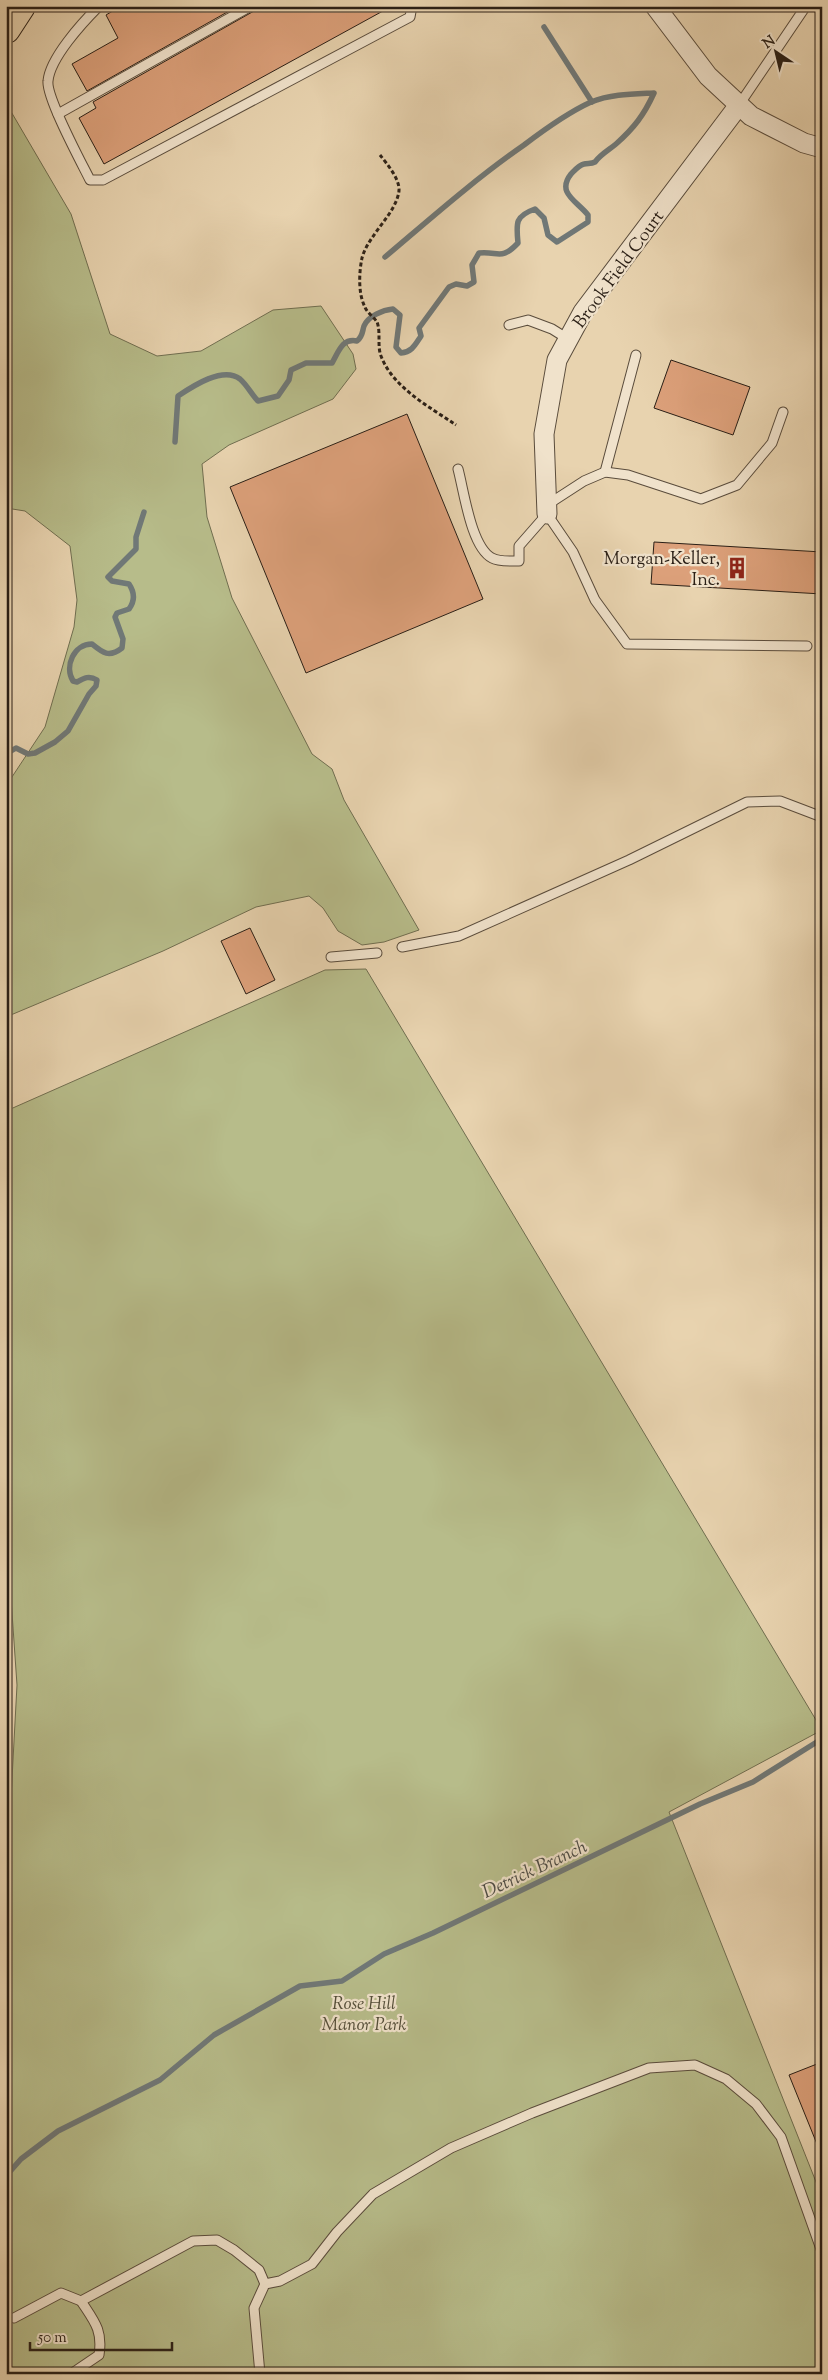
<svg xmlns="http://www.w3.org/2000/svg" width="828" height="2380" viewBox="0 0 828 2380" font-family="'Sorts Mill Goudy',serif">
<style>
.green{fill:#b7bc8a;stroke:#706e50}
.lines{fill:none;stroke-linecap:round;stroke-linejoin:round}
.stream{stroke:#707877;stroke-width:5.5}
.building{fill:#dca07a;stroke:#2a1f16}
.service-casing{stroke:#5a4c3c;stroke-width:11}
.minor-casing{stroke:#5a4c3c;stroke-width:21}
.motorway-casing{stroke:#2a1f16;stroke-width:30}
.path{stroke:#2a1f16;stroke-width:3;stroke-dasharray:4 2.5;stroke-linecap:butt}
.service{stroke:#f0e2cb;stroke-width:9}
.minor{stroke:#f0e2cb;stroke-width:19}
.motorway{stroke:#e8d3af;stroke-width:28}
.labels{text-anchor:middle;stroke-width:4.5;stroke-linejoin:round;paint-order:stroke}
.street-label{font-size:18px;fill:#2a1f16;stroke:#f0e2cb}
.poi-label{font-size:18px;fill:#2a1f16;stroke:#f0e2cb;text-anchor:end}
.park-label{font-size:18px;font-style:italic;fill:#544e39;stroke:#f0e2cb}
.water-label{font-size:19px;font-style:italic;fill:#4d4c46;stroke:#f0e2cb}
</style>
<rect width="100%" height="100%" fill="#e8d3af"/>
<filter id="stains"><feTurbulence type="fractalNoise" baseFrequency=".004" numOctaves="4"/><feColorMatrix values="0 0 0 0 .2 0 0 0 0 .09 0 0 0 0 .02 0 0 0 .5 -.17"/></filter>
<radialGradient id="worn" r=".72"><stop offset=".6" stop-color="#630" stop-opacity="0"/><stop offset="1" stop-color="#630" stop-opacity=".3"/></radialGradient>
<!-- green -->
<g class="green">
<polygon points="6,103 71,214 110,334 157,356 201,351 273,310 321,306 353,354 356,369 333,399 229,445 202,464 207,517 232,598 312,754 332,769 344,800 419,930 384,942 362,945 338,931 323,908 309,896 256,907 163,951 6,1017 6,786 45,727 74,627 77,600 70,546 25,511 6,508"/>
<polygon points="366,969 822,1730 669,1812 822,2197 822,2374 6,2374 6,1892 17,1685 6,1526 6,1111 325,970"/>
</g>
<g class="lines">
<!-- stream -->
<g class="stream">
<polyline points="544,27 592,102"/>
<path d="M175,442L178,396C193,386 223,366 240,379C247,385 252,395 258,401L278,396L289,380L291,370L306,363H332C339,351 342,338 357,341C363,336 362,332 364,326C368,316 383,310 393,309L400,315L396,347L401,353C412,352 415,345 421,336L419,328L449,287L456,284L467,286L474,282L472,265L479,253C499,251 501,261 518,243C516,223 515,216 535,209L544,218L548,235L557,242L588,222V215C577,201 556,193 571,174C574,171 579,165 584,164C588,163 591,164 595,162C601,154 609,150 616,144C634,128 644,115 654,93C633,94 611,94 591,102C567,113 545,129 524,145C475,179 430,219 385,257"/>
<path d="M6,754L16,748L28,754L35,753L55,742L68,731L89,694L96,686L97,680C89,675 84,678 77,682L73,681C64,666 74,644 92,644C103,653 109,658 122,648L123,639L115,617L117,613L129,609C135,601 135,593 129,584L112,581L108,577L136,549V537L144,512"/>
<polyline points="6,2176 21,2159 58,2131 160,2080 214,2035 300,1986 342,1981 384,1954 433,1933 700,1804 753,1782 820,1740"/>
</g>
</g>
<!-- building -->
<g class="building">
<polygon points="121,6 238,6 87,91 72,64 118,38 106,15"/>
<polygon points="257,6 392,6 104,164 79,118 96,108 93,102 254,11"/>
<polygon points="671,360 750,387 733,435 654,408"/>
<polygon points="407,414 483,599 306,673 230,487"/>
<polygon points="654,542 822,552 822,594 651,584"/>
<polygon points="250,928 275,980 246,994 221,941"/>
<polygon points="822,2062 822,2154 821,2154 789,2075"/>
</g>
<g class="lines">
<!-- service casing -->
<g class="service-casing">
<g id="service">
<path d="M99,6C82,23 50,58 48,81C46,97 81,162 90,180H103L410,17L412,6"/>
<polyline points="739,105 806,6"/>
<polyline points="58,114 251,6"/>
<polyline points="509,325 528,320 552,329 568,339"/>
<path d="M458,469C464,491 471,547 492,558C499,562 511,561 519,561V546L547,514L573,552L595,600L627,644L807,646"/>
<polyline points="605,472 636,355"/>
<polyline points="547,505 584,481 605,472 628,475 701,499 737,485 772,443 783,412"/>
<polyline points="402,947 459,936 629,860 747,802 780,801 822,817"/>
<polyline points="331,957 377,953"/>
<polyline points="14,2318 61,2293 81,2301 193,2241 217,2240 234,2250 259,2270 265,2284"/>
<path d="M71,2374L99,2355C103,2330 94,2321 81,2301"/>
<polyline points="260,2374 254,2308 265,2284 280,2281 312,2264 337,2232 373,2194 451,2148 532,2113 649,2068 695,2065 726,2079 756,2104 781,2137 822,2252"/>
</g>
</g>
<!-- minor casing -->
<g class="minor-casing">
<g id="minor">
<polyline points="655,6 708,76 751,116 804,143 822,148"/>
<polyline points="547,514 544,434 557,360 583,312 739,105"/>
</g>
</g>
<!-- motorway casing -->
<g class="motorway-casing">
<polyline id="motorway" points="6,29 21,6"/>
</g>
<!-- path -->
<path class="path" d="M380,155C387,164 400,179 399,191C396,214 368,235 362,258C359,272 358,294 365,307C367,313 374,317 377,322C381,332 377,346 381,356C393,388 430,407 456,425"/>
<!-- service -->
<use href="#service" class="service"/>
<!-- minor -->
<use href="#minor" class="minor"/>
<!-- motorway -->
<use href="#motorway" class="motorway"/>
</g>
<!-- icons -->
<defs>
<g id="building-bare" transform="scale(1.725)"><path d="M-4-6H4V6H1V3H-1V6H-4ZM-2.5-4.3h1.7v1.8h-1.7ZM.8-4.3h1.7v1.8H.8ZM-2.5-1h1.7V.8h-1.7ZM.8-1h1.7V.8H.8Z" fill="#8f2418" stroke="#f0e2cb" stroke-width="2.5" paint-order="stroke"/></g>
</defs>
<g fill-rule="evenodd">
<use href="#building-bare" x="737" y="568"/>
</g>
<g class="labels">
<!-- street labels -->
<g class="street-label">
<text transform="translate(618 269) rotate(-54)" y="6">Brook Field Court</text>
</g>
<!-- poi labels -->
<g class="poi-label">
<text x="720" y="564">Morgan-Keller,<tspan x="720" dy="21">Inc.</tspan></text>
</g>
<!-- park labels -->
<g class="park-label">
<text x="364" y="2009">Rose Hill<tspan x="364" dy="21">Manor Park</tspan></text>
</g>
<!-- water labels -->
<g class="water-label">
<text transform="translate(534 1868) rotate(-25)" y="7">Detrick Branch</text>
</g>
</g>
<!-- margin -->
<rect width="828" height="2380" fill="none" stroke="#e8d3af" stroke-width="25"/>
<rect x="8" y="8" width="813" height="2365" fill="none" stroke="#2a1f16" stroke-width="2.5"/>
<rect x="12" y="12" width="803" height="2355" fill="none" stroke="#2a1f16"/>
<!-- north arrow -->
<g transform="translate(776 52) rotate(325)" stroke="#f0e2cb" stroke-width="4" paint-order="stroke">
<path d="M0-4L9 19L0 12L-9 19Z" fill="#2a1f16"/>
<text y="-8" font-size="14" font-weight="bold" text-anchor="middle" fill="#2a1f16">N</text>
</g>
<!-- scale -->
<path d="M30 2342v8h142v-8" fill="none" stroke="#2a1f16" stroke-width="2.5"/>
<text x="38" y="2342" font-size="15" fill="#2a1f16" stroke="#f0e2cb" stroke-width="4" paint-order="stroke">50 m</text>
<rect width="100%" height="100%" filter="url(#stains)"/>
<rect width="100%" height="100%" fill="url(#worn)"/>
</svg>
